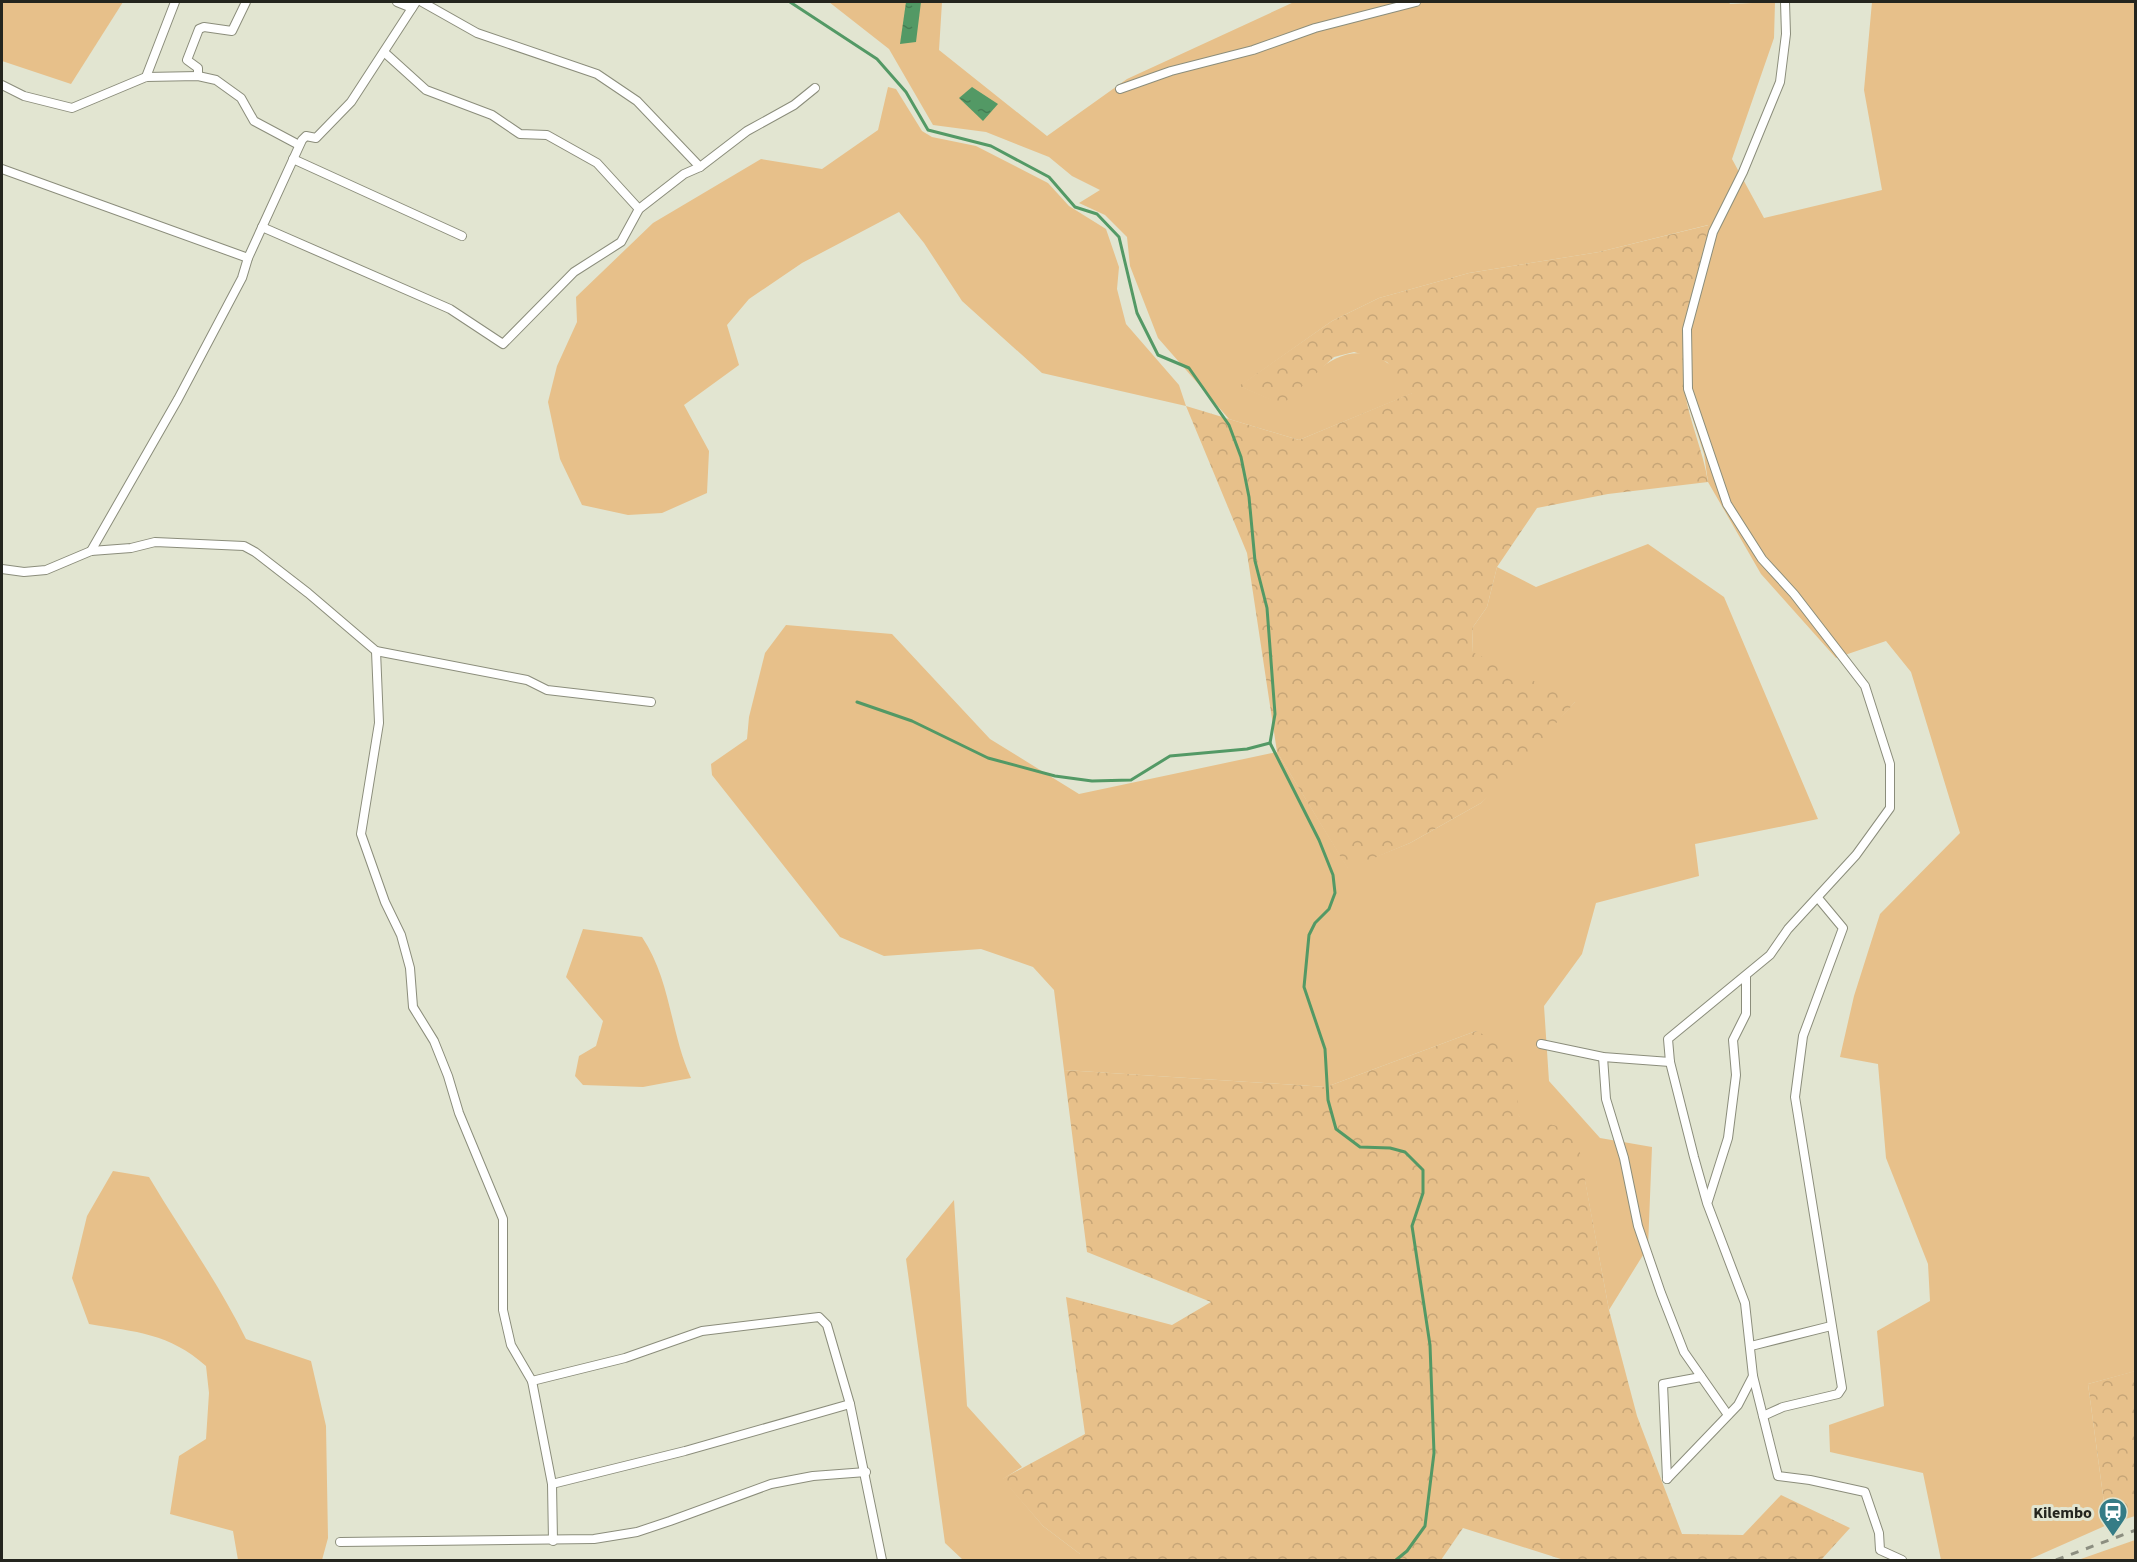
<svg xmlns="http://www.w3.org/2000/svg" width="2137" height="1562" viewBox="0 0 2137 1562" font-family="'Source Sans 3',sans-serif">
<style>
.green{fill:#e7c08a}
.forest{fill:url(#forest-crowns)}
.water{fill:url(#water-ripples)}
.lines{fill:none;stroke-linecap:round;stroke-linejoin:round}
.stream{stroke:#539965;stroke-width:3}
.minor-casing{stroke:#8b8d7b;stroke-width:10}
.minor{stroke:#fff;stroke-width:8}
.rail{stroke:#8c8e80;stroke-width:3;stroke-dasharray:8 8;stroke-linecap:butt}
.labels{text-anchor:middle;stroke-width:6;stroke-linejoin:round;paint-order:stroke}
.poi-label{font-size:16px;font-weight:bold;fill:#24251e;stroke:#e2e5d1;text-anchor:end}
</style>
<defs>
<pattern id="forest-crowns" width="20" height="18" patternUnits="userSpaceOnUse" patternTransform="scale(1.5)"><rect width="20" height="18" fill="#e7c08a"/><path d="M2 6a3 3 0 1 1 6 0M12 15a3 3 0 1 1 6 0" fill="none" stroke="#c6a577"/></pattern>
<pattern id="water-ripples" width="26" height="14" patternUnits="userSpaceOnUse" patternTransform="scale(1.5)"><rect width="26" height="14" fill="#539965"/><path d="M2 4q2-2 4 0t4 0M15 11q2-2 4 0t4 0" fill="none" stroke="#457d53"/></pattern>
</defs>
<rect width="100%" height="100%" fill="#e2e5d1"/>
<!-- green -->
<g class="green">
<polygon points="2,2 123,2 71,84 2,61"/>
<path d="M829,2H942L939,50L1047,136L1127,79L1294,2H1729L1730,4L1775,2L1774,38L1732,159L1764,218L1882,190L1864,90L1872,2H2135L2136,1371L2088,1384L2107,1525L2028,1560H1941L1923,1473L1830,1452L1829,1425L1884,1406L1877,1331L1930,1301L1928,1264L1886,1158L1878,1064L1840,1057L1854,996L1880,914L1960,833L1911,672L1886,641L1836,658L1761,574L1708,482L1704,454L1684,392L1685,333L1708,225L1599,252L1469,273L1379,298L1332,321L1240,386L1282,404C1312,377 1341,335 1386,362C1396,367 1405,384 1413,393L1299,440L1229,419L1158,338L1130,266L1127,237L1105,215L1079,203L1100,190L1072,176L1049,157L986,132L933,125L889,49Z"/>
<polygon points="888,87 896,89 922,131 932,137 976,146 1048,183 1069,206 1106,229 1119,267 1117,289 1126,324 1179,385 1186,406 1042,373 962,301 924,243 899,212 802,263 749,299 727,325 739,365 684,405 709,451 707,493 662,513 628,515 582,505 560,459 548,402 557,366 577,322 576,297 653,223 761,159 822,169 878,130"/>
<polygon points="1648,544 1724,597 1818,819 1695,844 1699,876 1596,903 1582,954 1544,1006 1549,1081 1600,1138 1652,1147 1648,1247 1609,1310 1585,1181 1519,1116 1476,1031 1326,1087 1064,1070 1054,990 1033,967 981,949 884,956 840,937 712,775 711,764 747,739 749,717 765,653 786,625 892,634 990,739 1079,794 1277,752 1348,868 1410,843 1481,803 1575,702 1472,653 1473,627 1487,607 1497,567 1536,587"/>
<path d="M583,929L642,937C671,980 670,1032 691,1078L643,1087L583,1085L575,1076L579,1056L596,1046L603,1021L566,977Z"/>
<path d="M113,1171L149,1177C181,1231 218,1282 246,1339L311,1361L326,1426L328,1538L322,1560H238L233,1531L170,1514L179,1456L206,1439L209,1393L206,1366C169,1333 136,1332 89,1324L72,1278L87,1216Z"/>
<polygon points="954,1200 967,1406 1022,1467 1003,1479 1043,1526 1080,1554 1080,1560 963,1560 945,1543 906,1259"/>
<polygon points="2135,1540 2135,1560 2078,1560"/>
</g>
<!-- forest -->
<g class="forest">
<path d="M1709,225C1698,275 1676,343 1685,393C1690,423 1703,451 1708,482L1608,494L1537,508L1497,567L1487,607L1473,627L1472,652L1576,701L1502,784L1481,803L1410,843L1348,869L1277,752L1247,553L1186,406L1299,440L1412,393L1387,362L1354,352L1334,357L1282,405L1239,386L1332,321L1379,298L1469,273L1599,252Z"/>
<polygon points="1476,1031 1513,1049 1519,1116 1576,1131 1609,1310 1637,1416 1682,1534 1743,1535 1781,1495 1850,1528 1821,1560 1564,1560 1463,1528 1441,1560 1080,1560 1080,1554 1043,1526 1002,1479 1085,1434 1066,1297 1172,1325 1211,1302 1087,1252 1064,1070 1326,1087"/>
<polygon points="2135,1371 2135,1516 2107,1525 2088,1384"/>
</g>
<!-- water -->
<g class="water">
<polygon points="906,2 921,2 916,42 900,44"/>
<polygon points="972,87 998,104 983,121 959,98"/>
</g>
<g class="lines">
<!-- stream -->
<g class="stream">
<polyline points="790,2 877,59 906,92 928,130 991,146 1049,177 1075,207 1097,214 1119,237 1137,313 1158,355 1189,368 1229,425 1241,457 1249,497 1255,561 1267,608 1275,714 1270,743 1319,840 1333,875 1335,893 1329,909 1315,923 1309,935 1304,987 1325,1049 1328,1100 1336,1129 1360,1147 1390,1148 1405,1152 1423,1170 1423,1193 1412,1226 1430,1345 1434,1453 1425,1526 1407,1551 1396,1560"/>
<polyline points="857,702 912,721 988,758 1055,776 1092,781 1131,780 1170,756 1247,749 1270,743"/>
</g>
<!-- minor casing -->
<g class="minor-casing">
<g id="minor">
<polyline points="397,2 412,8"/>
<polyline points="422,2 477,33 597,74 637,101 700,167"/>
<polyline points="384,52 426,90 492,115 520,134 547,135 597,163 639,209"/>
<polyline points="198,76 198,68 187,60 199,29 204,27 232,31 246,2"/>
<polyline points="146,77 175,2"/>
<polyline points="2,85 24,96 72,108 146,77 198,76 216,80 241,98 254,121 299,145"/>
<polyline points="1120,89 1171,71 1253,50 1315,28 1416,2"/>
<polyline points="293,159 462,236"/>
<polyline points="2,169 248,258"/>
<polyline points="262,227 450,309 503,344 574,272 621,242 639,209 684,174 700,167 747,131 794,105 815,88"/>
<polyline points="91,551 178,399 242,278 248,258 302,140 306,136 316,138 351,102 416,2"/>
<polyline points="2,569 24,572 46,570 91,551 131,548 155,542 244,546 255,552 308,593 376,651 527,680 547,690 651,702"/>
<polyline points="376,651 379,723 361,834 385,902 401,935 410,968 413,1007 434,1041 448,1076 459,1113 503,1219 503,1310 511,1345 532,1381 552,1484 553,1541"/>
<polyline points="1541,1044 1603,1057 1670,1062"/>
<polyline points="1603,1057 1606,1099 1624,1158 1638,1226 1661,1293 1684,1352 1728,1415"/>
<polyline points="1708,1201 1728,1138 1736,1075 1733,1040 1746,1014 1746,977"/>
<polyline points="1751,1346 1831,1326"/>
<polyline points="1753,1376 1778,1476 1810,1480 1865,1492 1879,1533 1880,1550 1902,1560"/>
<polyline points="532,1381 625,1358 702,1331 819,1317 827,1325 850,1404 882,1560"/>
<polyline points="1763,1416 1783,1407 1838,1394 1842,1388 1795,1097 1803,1036 1843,928 1818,898"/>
<polyline points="1667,1479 1738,1405 1753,1376 1745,1303 1707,1203 1694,1157 1670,1062 1668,1039 1770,955 1788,929 1856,855 1890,808 1890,764 1865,686 1794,594 1762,559 1727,504 1688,389 1687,329 1713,232 1743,172 1780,82 1786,34 1785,2"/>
<polyline points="1667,1479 1663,1384 1701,1377"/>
<polyline points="552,1484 685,1451 850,1404"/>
<polyline points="340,1542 594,1539 637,1532 670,1521 771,1484 813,1476 866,1472"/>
</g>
</g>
<!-- minor -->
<use href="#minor" class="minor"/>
<!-- rail -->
<polyline class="rail" points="2056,1560 2136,1530"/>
</g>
<!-- icons -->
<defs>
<g id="station-pin" transform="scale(1.5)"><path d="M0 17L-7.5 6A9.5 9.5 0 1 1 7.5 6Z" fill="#357c86" stroke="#e2e5d1"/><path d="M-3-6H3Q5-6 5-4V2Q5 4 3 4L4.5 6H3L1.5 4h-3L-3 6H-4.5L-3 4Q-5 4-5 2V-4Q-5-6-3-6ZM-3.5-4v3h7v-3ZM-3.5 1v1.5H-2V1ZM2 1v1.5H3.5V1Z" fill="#fff"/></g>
</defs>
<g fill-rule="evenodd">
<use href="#station-pin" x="2113" y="1512"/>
</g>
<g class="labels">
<!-- poi labels -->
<g class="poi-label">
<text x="2092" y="1518">Kilembo</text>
</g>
</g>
<!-- border -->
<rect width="2137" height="1562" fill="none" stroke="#24251e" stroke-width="6"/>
</svg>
